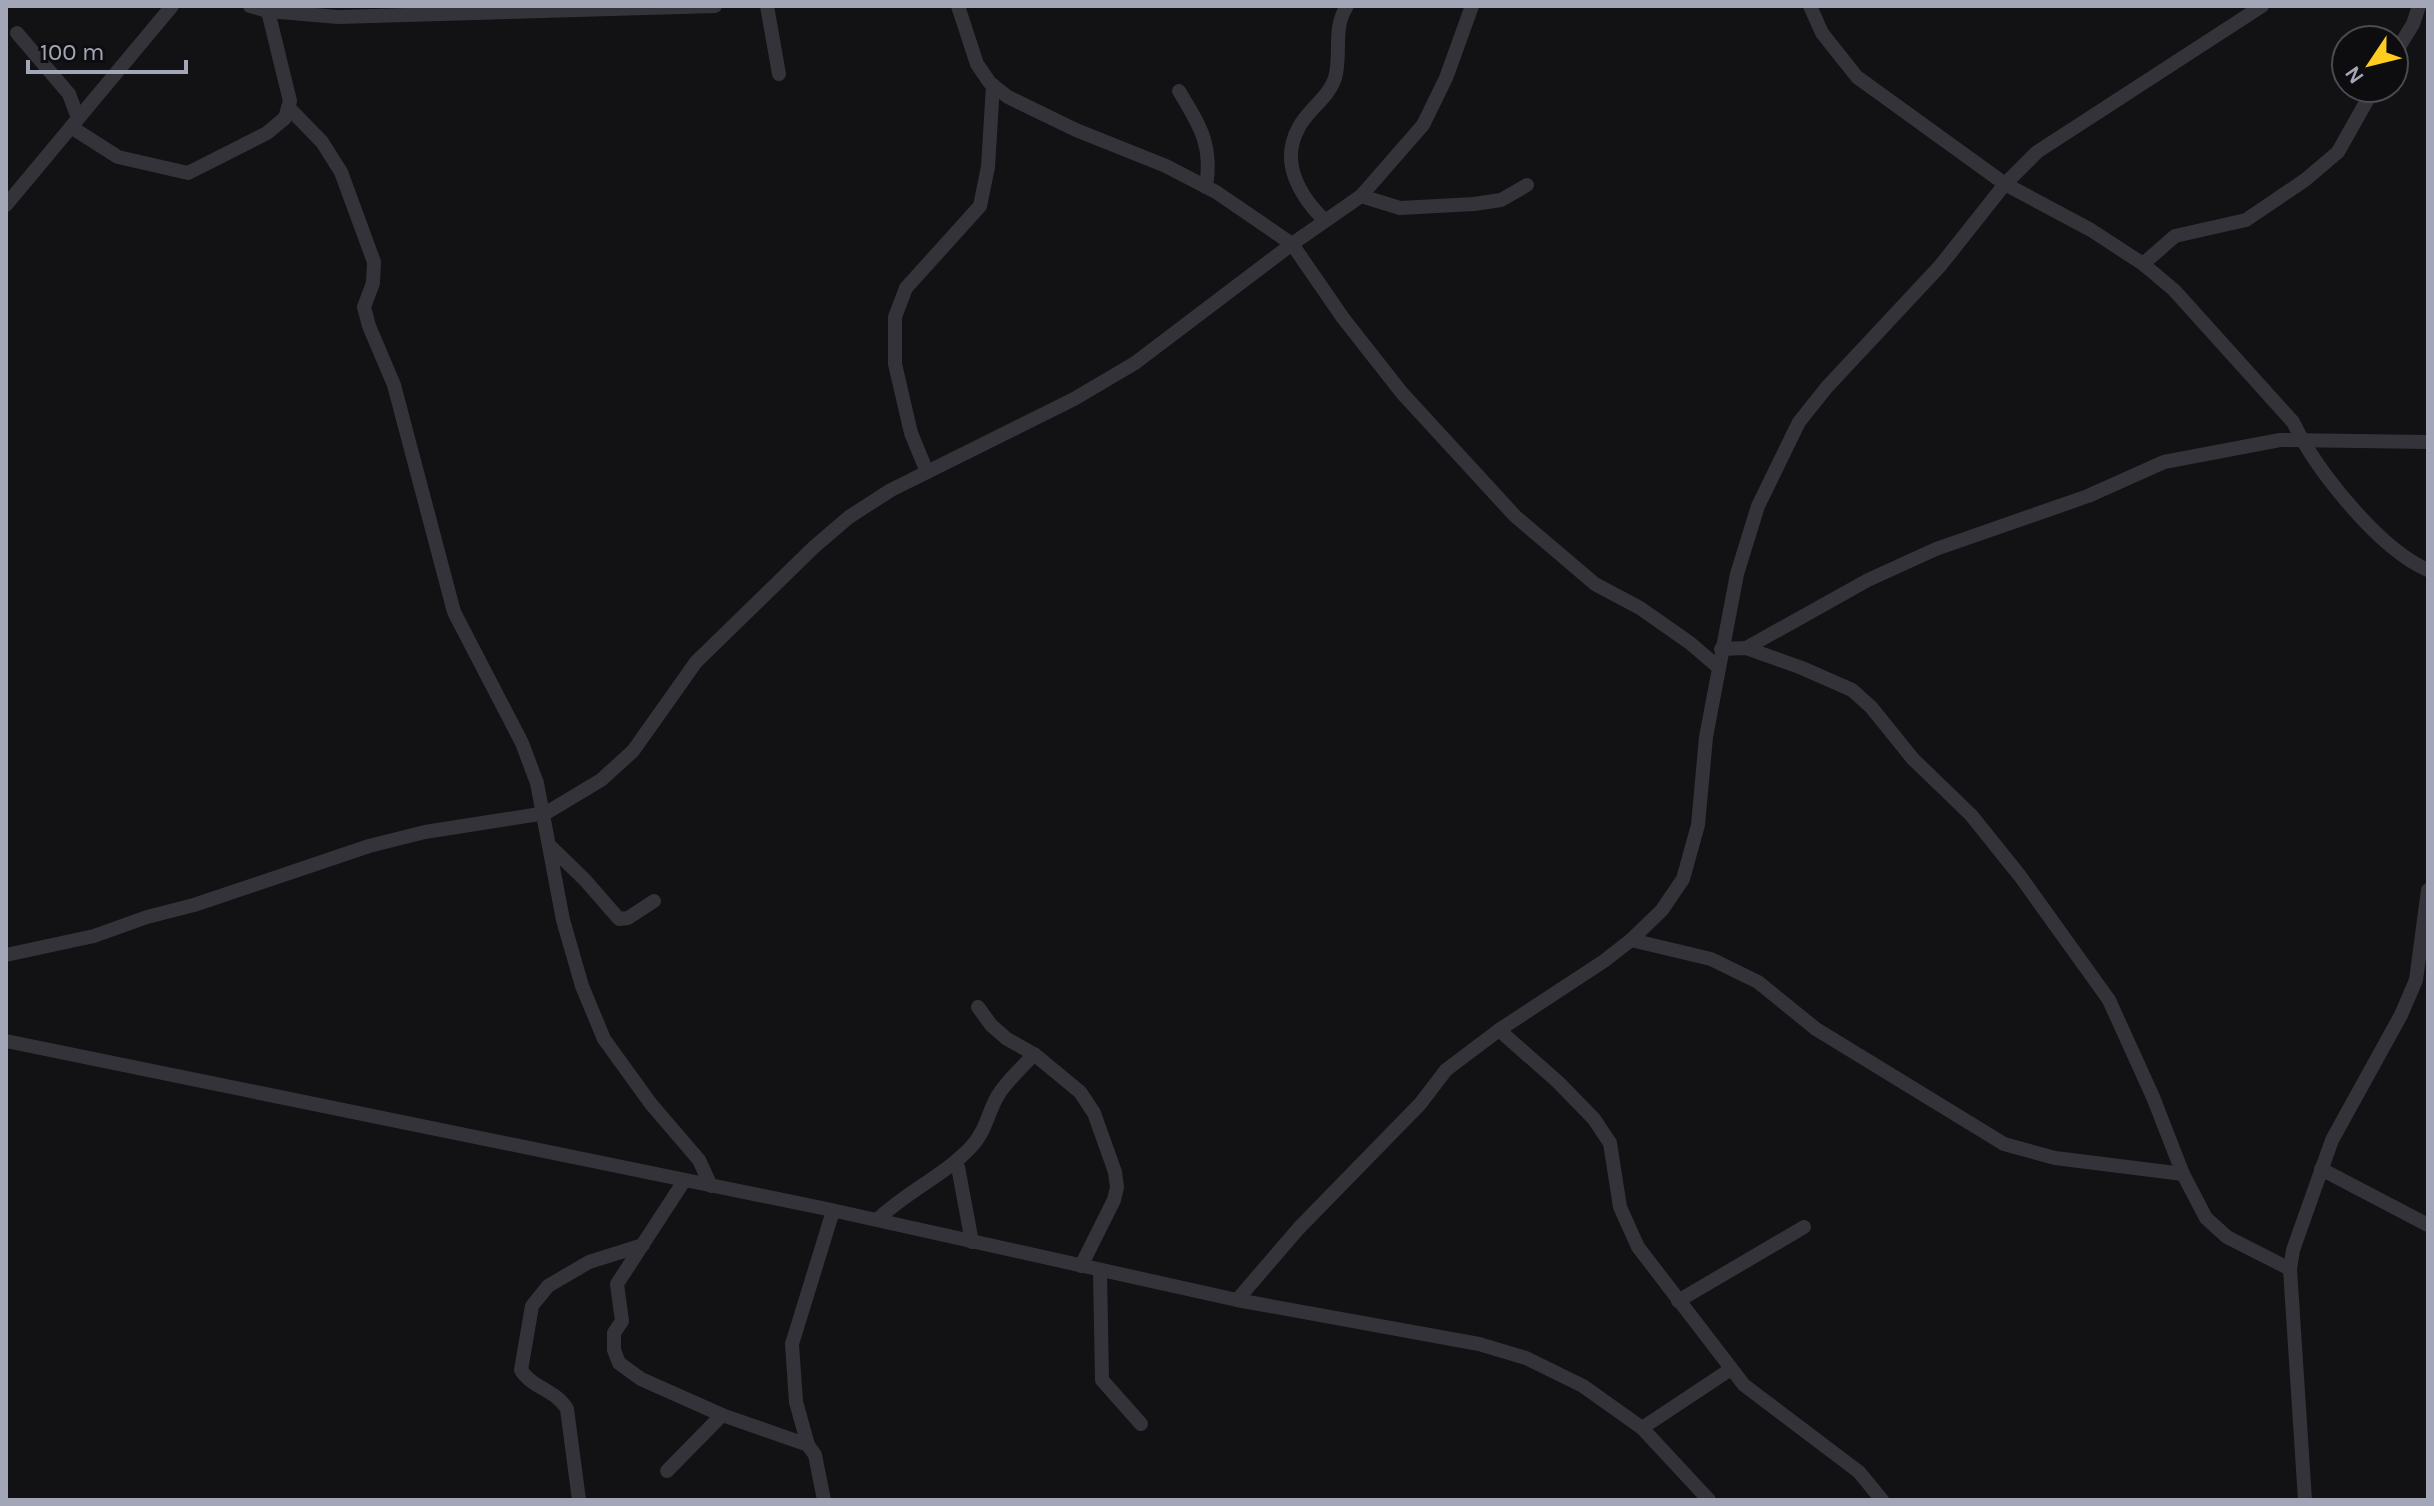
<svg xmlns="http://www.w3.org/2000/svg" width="2434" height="1506" viewBox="0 0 2434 1506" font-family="Karla,sans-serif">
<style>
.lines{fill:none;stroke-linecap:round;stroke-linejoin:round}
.minor{stroke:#333339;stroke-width:14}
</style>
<rect width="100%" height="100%" fill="#121214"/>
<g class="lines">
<!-- minor -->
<g class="minor">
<polyline points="250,6 268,11 338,17 715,6"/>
<polyline points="767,6 779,74"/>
<polyline points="958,6 977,64 990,83 1008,97 1076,130 1166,166 1216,192 1292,244 1343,318 1402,393 1515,516 1595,584 1640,608 1690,643 1718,667"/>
<path d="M1810,6L1822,33L1857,77L2005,184L2091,230L2143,264L2174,290L2293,422C2316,470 2379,549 2428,570"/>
<polyline points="17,33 69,94 78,118"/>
<polyline points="2394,55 2413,24 2419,6"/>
<path d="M1179,91C1200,126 1213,145 1206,187"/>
<polyline points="288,107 322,142 341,172 374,262 373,283 364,307 369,326 394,385 454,612 522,743 537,783 563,920 582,986 604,1039 651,1104 699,1160 711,1186"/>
<polyline points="71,127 118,157 188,173 267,133 285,118 290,101 268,11"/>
<polyline points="1361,196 1400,208 1474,204 1501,200 1527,185"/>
<polyline points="6,205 172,6"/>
<path d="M1324,220C1300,196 1279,162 1299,127C1308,110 1329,97 1335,78C1342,54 1332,29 1347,6"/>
<polyline points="2143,264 2175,236 2246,220 2305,180 2338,152 2374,88"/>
<polyline points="927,472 911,433 895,364 895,317 906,288 980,206 988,167 993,85"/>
<polyline points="1746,648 1868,580 1936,549 2088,496 2164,462 2280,440 2428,442"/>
<polyline points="1721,649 1746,648 1802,668 1852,690 1871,707 1913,759 1971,815 2020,876 2109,1000 2153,1097 2183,1174 2206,1218 2227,1237 2290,1269"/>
<polyline points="551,847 585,880 619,919 628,918 654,901"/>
<polyline points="1631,940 1711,959 1758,982 1816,1029 2004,1144 2055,1158 2183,1174"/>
<polyline points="6,955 94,936 147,917 194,905 369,846 425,832 546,813 601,780 633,751 696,662 814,547 849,517 891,490 1074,399 1135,363 1292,244 1361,196 1423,125 1446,78 1472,6"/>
<polyline points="978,1007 991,1025 1007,1039 1034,1054 1080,1092 1094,1113 1115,1172 1117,1187 1114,1200 1081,1266"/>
<polyline points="1499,1030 1558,1082 1594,1119 1610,1143 1620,1207 1638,1247 1744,1385 1859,1472 1882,1500"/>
<polyline points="6,1041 827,1209 1237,1300 1479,1344 1526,1358 1583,1386 1642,1428 1709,1500"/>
<polyline points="954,1164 958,1167 972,1242"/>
<polyline points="2321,1169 2428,1225"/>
<polyline points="684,1181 617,1284 622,1321 614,1333 614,1350 619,1363 641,1379 722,1415 808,1445"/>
<path d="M877,1220C906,1192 945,1175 971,1147C985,1133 988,1113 997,1097C1006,1081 1022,1068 1034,1054"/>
<polyline points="1100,1271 1102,1380 1141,1424"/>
<polyline points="1237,1300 1299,1228 1420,1104 1446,1070 1499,1030 1604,961 1631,940 1662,910 1683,879 1698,825 1706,737 1737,574 1758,506 1799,422 1827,387 1940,266 2005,184 2037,152 2262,6"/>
<polyline points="1678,1301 1804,1227"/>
<polyline points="1642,1428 1731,1369"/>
<polyline points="667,1471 722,1415"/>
<path d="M579,1500L567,1409C556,1390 532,1388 521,1370L532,1306L548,1286L589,1262L643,1245"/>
<polyline points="824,1500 815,1455 808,1445 796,1402 792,1344 833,1211"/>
<polyline points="2305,1500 2290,1269 2293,1250 2332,1140 2401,1015 2416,980 2428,890"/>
</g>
</g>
<!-- border -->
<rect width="2434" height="1506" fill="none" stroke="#a3a6b6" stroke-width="16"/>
<!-- north arrow -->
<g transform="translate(2370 64) rotate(235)"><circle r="38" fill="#0d0d0f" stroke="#494a52" stroke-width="2"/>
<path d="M0-6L14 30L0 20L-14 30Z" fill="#ffcd1f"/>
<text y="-12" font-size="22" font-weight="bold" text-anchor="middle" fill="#a3a6b6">N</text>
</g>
<!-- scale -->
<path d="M28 60v12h158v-12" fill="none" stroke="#a3a6b6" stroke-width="4"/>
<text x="40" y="60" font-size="24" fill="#a3a6b6" stroke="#0d0d0f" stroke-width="6" paint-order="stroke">100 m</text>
</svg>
